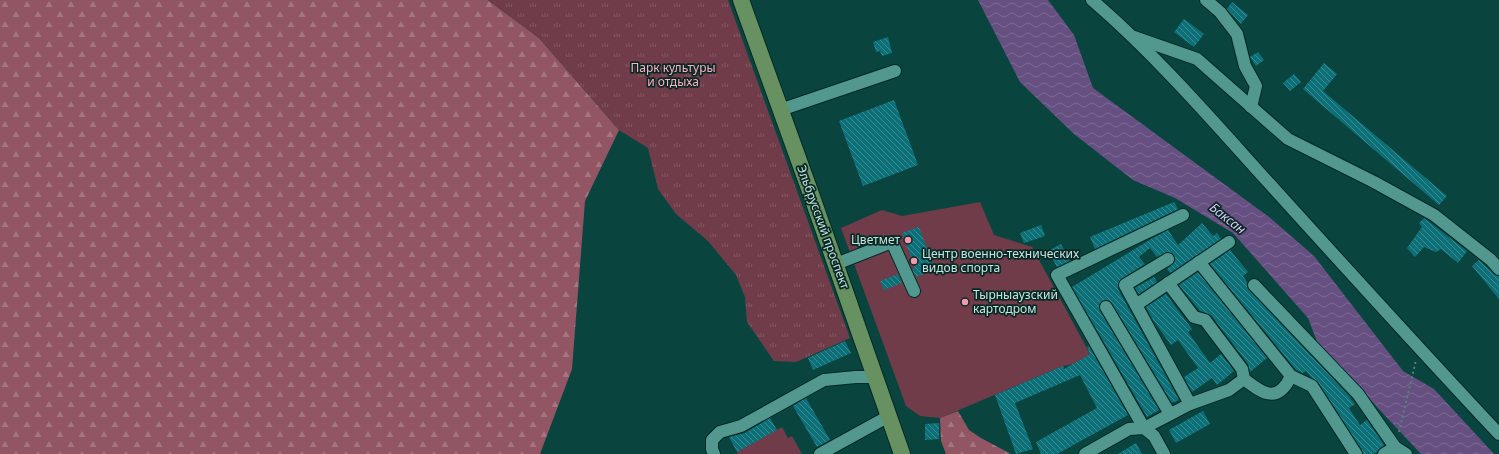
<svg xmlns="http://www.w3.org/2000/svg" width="1499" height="454" viewBox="0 0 1499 454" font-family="'Noto Sans',sans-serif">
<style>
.grass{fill:#703c49}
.forest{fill:url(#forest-firs)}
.park{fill:url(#park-tufts)}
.water{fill:url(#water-waves)}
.building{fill:url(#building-back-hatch)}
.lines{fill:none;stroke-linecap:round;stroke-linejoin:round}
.minor-casing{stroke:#012924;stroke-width:14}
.major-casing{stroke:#012924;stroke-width:18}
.path{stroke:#52847e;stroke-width:2;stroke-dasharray:2 3;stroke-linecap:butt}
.minor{stroke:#52988f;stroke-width:12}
.major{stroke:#679161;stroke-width:16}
.poi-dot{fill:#f29aaf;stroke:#092824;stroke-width:1.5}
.labels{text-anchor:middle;stroke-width:3.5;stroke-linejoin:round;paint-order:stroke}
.park-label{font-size:12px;fill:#fdb2c3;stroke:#092824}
.street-label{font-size:12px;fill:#c5e7e1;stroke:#092824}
.poi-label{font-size:12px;fill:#c5e7e1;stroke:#092824;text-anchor:start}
.water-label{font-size:13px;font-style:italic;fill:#ddc9f8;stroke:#092824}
</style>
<defs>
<pattern id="forest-firs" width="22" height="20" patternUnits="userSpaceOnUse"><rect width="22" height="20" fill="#915564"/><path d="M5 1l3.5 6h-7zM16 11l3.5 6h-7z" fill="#a47681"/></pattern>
<pattern id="park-tufts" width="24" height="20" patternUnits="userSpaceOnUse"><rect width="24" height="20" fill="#703c49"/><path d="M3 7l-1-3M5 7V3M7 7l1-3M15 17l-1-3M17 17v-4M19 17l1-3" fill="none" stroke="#835863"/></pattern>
<pattern id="water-waves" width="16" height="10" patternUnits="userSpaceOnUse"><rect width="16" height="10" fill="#665081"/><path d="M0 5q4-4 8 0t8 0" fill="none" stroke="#7a6993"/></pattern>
<pattern id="building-back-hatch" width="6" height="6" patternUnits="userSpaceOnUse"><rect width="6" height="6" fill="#0d7079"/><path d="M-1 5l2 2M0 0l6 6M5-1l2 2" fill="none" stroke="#3a8b92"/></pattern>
</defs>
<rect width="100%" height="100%" fill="#09453e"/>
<!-- grass -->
<g class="grass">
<polygon points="980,202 994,235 1032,247 1090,354 1073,364 1063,366 940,418 920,416 906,406 841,228 882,210 902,216"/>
<polygon points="782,427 788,438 792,436 802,454 738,454 737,452"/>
</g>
<!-- forest -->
<g class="forest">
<polygon points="0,0 488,0 539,38 619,130 585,201 572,369 540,454 0,454"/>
<polygon points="958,411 969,430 981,438 1011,454 946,454 941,441 940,418"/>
</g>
<!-- park -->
<polygon class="park" points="488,0 728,0 850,338 796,362 774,361 747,322 745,297 736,275 708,241 676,214 658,189 648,148 619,130 539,38"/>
<!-- water -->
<polygon class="water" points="978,0 1048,0 1074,35 1093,88 1269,217 1314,256 1403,371 1434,389 1494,454 1421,454 1318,344 1308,318 1233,233 1175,198 1133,180 1074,134 1020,82"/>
<!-- building -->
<g class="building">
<polygon points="1232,2 1248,15 1241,24 1227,9"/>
<polygon points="1184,19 1204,34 1194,47 1174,32"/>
<polygon points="888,37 892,53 882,56 880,51 876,52 873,42"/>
<polygon points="1258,52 1264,60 1256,66 1250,57"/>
<polygon points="1324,63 1337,74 1323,91 1447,196 1439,205 1303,89"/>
<polygon points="1294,74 1301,82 1290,91 1283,83"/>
<polygon points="894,100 918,165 863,186 839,121"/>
<polygon points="1174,202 1178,209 1095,249 1090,237"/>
<polygon points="1424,218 1467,251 1458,263 1441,249 1436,252 1424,247 1415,257 1407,248 1422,227 1419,223"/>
<polygon points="1202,223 1213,236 1217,233 1221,239 1170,273 1167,269 1174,263 1175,259 1174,255 1167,252 1157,257 1150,248 1139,257 1145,264 1121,279 1118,285 1118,289 1179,400 1172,403 1112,303 1106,300 1099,304 1100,311 1159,410 1147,417 1072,287 1153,238 1168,230 1178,245"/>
<polygon points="1041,225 1045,236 1024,243 1020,233"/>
<polygon points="919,227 935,270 916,277 912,269 915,268 902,233"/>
<polygon points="1061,244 1070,261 1057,267 1048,251"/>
<polygon points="1230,250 1248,272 1243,276 1247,282 1247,286 1249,290 1351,398 1350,398 1355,404 1349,408 1360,425 1367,420 1384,445 1377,452 1373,454 1363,454 1362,450 1318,382 1312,378 1306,371 1303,373 1296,370 1210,264"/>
<polygon points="1479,260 1494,274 1499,276 1499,299 1472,266"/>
<polygon points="1198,272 1267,358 1250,372 1248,364 1211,315 1200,311 1179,285"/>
<polygon points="898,274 902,283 884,290 880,281"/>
<polygon points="1154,277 1157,282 1139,294 1135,288"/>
<polygon points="1166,294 1192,329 1188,332 1210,363 1221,354 1234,371 1217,385 1212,378 1192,392 1184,377 1198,368 1178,340 1171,345 1153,320 1146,307"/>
<polygon points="845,341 851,353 813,370 808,358"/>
<polygon points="1089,346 1128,415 1057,454 1041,454 1036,442 1097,408 1080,375 1015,403 1033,449 1016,454 995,395 1063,366 1064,369 1090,354 1087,347"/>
<polygon points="806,398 830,440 817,447 793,406"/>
<polygon points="1203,411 1210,424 1176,443 1169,430"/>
<polygon points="770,418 777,430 737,452 729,437 745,433"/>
<polygon points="939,423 939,439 925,440 925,424"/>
<polygon points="1136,443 1142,454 1118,454"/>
</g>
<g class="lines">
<!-- minor casing -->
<g class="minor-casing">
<g id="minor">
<path d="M1092,0C1156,55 1212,120 1268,182C1345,267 1421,351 1499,434"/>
<polyline points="1206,0 1220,12 1237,34 1245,66 1256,86 1251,107"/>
<polyline points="1134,37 1197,59 1288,139 1374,182 1434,215 1491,260 1499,269"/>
<polyline points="780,110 895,71"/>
<path d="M1183,215L1057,275L1144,428L1190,404L1229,390L1244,379C1263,394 1278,404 1291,376"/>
<polyline points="1168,259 1125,285 1190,404"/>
<polyline points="1199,262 1291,376 1312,386 1356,454"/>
<polyline points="836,264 892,242 914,291"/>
<polyline points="1168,283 1194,317 1205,320 1242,369 1244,379"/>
<polyline points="1254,285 1358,394 1395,447 1384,454"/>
<polyline points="1136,305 1229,242"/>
<polyline points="1106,307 1170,414"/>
<polyline points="1395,447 1406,454"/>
<polyline points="714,454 712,449 712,440 720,432 741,426 824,380 856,377 876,377"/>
<polyline points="820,454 889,416"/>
<polyline points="1085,454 1129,429 1144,428 1154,436 1164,454"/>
</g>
</g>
<!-- major casing -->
<g class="major-casing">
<polyline id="major" points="741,0 811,194 902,454"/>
</g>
<!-- path -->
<polyline class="path" points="1399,432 1416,360"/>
<!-- minor -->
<use href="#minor" class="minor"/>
<!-- major -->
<use href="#major" class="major"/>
</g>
<!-- markers -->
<g class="poi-dot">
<circle cx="908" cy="240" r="4"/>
<circle cx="914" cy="261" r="4"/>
<circle cx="965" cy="302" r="4"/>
</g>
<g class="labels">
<!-- park labels -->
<g class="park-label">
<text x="673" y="72">Парк культуры<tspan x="673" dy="14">и отдыха</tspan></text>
</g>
<!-- street labels -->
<g class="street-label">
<text transform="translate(823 227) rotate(70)" y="4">Эльбрусский проспект</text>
</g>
<!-- poi labels -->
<g class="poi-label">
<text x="900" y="244" text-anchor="end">Цветмет</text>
<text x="922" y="258">Центр военно-технических<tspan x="922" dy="14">видов спорта</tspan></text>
<text x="973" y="299">Тырныаузский<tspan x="973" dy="14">картодром</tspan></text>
</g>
<!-- water labels -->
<g class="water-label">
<text transform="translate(1228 218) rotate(38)" y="5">Баксан</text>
</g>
</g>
</svg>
